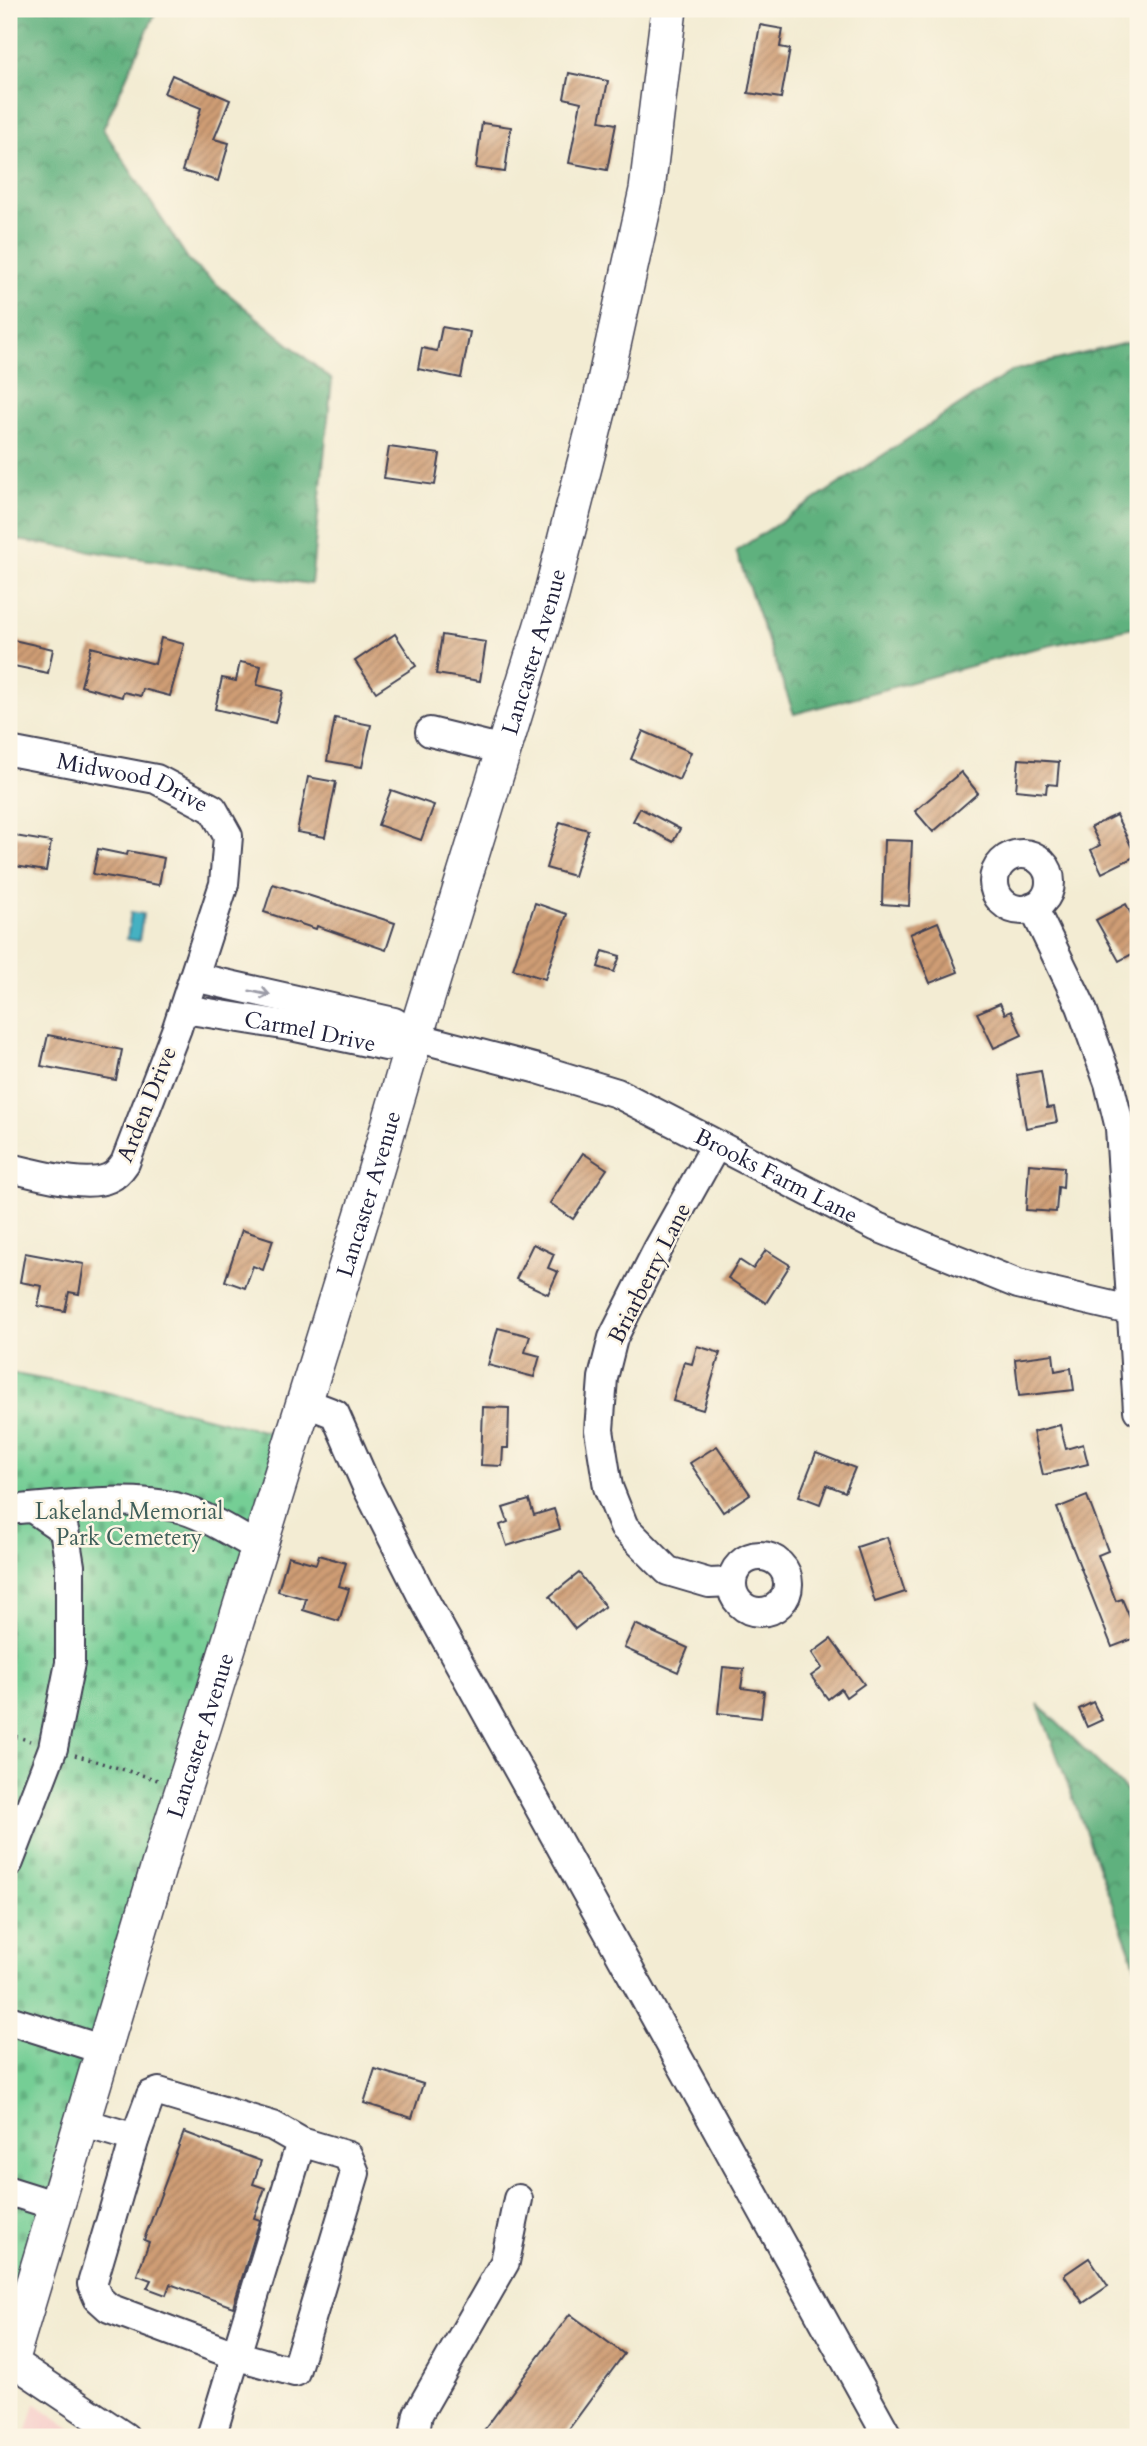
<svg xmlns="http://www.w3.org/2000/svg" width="1147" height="2446" viewBox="0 0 1147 2446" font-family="Cardo,serif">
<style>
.built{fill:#f7d0cc}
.forest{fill:url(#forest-crowns);stroke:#406a5c;stroke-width:2}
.cemetery{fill:url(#cemetery-stones);stroke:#4b7868;stroke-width:2}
.water{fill:#44b1c2;stroke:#336a7e;stroke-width:2}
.building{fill:url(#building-hatch)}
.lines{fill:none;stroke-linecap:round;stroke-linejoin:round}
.minor-casing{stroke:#414052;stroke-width:32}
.major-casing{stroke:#414052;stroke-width:38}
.path{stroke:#414052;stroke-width:3.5;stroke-dasharray:2 5;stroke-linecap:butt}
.minor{stroke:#fff;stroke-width:28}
.major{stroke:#fff;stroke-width:35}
.oneway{stroke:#9c9ca7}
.labels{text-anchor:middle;stroke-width:5;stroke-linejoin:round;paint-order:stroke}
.street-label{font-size:23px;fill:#22223b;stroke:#fcf5e5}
.park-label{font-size:23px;fill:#3f5e5a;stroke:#fcf5e5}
</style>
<defs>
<pattern id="forest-crowns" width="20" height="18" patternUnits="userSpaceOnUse" patternTransform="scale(1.75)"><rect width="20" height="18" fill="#5fb17e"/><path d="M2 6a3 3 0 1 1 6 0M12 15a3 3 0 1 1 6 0" fill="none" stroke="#4e9068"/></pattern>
<pattern id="cemetery-stones" width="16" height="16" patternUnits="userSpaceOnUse" patternTransform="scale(1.75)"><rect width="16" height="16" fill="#74ce95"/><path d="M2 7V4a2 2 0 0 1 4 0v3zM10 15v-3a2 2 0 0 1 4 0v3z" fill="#64b181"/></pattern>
<pattern id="building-hatch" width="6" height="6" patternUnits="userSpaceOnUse" patternTransform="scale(1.75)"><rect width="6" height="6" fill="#cf9d75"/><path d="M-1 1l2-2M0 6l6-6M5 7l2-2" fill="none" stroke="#a88061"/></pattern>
</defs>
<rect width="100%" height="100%" fill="#fcf5e5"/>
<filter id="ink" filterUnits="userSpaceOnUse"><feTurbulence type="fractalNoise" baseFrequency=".0143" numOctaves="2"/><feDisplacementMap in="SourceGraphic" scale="14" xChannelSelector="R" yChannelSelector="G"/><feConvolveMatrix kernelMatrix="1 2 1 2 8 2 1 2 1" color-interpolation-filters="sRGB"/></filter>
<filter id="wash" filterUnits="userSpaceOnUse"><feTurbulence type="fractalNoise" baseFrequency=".00686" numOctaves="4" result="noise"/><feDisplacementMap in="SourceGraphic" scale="28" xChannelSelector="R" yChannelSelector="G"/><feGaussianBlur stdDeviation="1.57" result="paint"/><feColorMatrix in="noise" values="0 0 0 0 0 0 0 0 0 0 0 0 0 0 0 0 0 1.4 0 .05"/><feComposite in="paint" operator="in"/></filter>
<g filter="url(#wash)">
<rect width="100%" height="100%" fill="#f3ecd3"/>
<!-- built -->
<polygon class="built" points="35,2404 36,2404 83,2437 25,2437"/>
<!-- forest -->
<g class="forest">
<polygon points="9,9 157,9 103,129 190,262 332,380 311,584 9,539"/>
<polygon points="1138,340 1138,626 1025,651 794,714 736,551 1012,371"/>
<polygon points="1038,1704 1138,1802 1138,1973"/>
</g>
<!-- cemetery -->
<polygon class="cemetery" points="9,1373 89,1388 283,1436 9,2330"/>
<!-- water -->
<polygon class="water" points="131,912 143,914 139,941 127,939"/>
<g id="blocks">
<!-- building -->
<g class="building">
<polygon points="760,25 783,29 780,47 790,49 781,98 748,93"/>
<polygon points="569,73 608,81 600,121 616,124 607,170 569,163 581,102 564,98"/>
<polygon points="172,75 230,100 214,139 229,143 218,181 182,171 201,108 164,93"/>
<polygon points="482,123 511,127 505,172 476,168"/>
<polygon points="442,327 470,332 461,378 418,369 422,348 437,351"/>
<polygon points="389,447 440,454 435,485 384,478"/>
<polygon points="395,634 416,666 376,692 355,661"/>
<polygon points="442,635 486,642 480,681 436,674"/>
<polygon points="161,638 184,644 170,696 143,689 141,696 123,692 122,697 81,686 91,647 155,664"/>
<polygon points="9,639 53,649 48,673 9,665"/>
<polygon points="240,662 261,666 257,685 283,691 275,723 215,709 222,678 236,681"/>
<polygon points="335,718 371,725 362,767 327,761"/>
<polygon points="643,731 691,752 679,780 631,759"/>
<polygon points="1019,759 1059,762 1057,785 1047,784 1046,793 1016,790"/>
<polygon points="961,772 978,793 933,832 915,811"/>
<polygon points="308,777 336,782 325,837 297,832"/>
<polygon points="391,790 434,805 421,840 378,825"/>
<polygon points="640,808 680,829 673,842 633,821"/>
<polygon points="1116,815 1136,856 1102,873 1091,850 1100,845 1091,827"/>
<polygon points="560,822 588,830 574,876 546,868"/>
<polygon points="9,835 51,842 46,871 9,865"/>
<polygon points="884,840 912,841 909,906 882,904"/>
<polygon points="98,849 127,855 128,851 164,858 159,885 93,874"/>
<polygon points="273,884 395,923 386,950 317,926 316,929 264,912"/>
<polygon points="535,903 567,914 545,979 513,969"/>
<polygon points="1126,904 1138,928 1138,951 1119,961 1096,920"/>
<polygon points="938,922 958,972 930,983 910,934"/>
<polygon points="603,951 620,956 614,972 598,967"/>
<polygon points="1000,1003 1005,1014 1011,1011 1022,1035 994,1048 977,1013"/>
<polygon points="48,1035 122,1050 116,1080 41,1066"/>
<polygon points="1041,1071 1047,1108 1054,1107 1057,1122 1026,1128 1017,1075"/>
<polygon points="583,1153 607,1169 573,1219 550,1203"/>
<polygon points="1029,1164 1064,1167 1063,1188 1058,1187 1056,1212 1026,1210"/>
<polygon points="242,1230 273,1240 263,1270 253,1266 245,1288 225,1281"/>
<polygon points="533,1244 554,1254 548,1268 558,1272 548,1294 516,1279"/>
<polygon points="766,1250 790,1265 766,1303 728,1278 739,1260 753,1269"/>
<polygon points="25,1253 84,1264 79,1294 69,1292 65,1311 38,1306 42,1286 20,1282"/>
<polygon points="498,1328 530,1336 525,1352 540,1356 534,1377 488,1365"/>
<polygon points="697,1346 720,1353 703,1410 673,1401 684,1362 692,1364"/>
<polygon points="1053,1354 1055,1371 1071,1368 1074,1390 1019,1396 1015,1359"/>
<polygon points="483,1407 509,1408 508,1448 503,1448 502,1466 481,1465"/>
<polygon points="1060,1425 1066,1449 1083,1444 1088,1464 1043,1475 1033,1432"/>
<polygon points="717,1446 750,1494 723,1512 690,1463"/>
<polygon points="816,1453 855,1468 845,1492 827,1485 820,1504 799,1496"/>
<polygon points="1087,1496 1108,1551 1098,1555 1116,1601 1122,1599 1138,1637 1112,1647 1057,1508"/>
<polygon points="529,1500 534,1515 554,1509 560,1529 507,1546 500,1525 508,1522 503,1508"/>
<polygon points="887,1537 905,1592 875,1602 857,1547"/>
<polygon points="319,1555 346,1563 339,1586 349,1589 339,1621 303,1610 306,1599 278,1591 288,1556 316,1564"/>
<polygon points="579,1573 605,1606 575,1629 550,1596"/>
<polygon points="635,1624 688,1648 678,1672 624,1648"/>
<polygon points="831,1639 864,1684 846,1697 841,1689 828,1699 811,1676 822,1668 812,1653"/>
<polygon points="723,1667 744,1669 741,1688 764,1691 761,1718 718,1713"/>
<polygon points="1093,1702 1102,1720 1087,1727 1079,1709"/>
<polygon points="375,2069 423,2084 412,2118 364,2103"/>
<polygon points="184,2132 261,2161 253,2184 265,2188 254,2218 260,2220 233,2307 170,2284 166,2295 147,2288 151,2280 137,2275 149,2242 144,2240"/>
<polygon points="1089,2258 1108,2286 1083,2303 1064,2275"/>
<polygon points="570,2314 624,2354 563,2437 479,2437"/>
</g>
</g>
</g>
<g filter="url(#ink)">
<use href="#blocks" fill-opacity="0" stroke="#414052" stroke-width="2"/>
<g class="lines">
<!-- minor casing -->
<g class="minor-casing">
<g id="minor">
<polyline points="430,732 504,750"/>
<path id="s1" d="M9,751L156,779L213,809L228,836L224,884L177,1028L125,1163C121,1169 116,1175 109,1178C85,1189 35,1173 9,1168"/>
<circle cx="1022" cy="882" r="28"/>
<polyline points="1033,907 1081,1006 1109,1083 1120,1128 1138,1410"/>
<path id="s2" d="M194,977L394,1022L415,1037L538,1069L617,1093L877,1227L1018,1284L1138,1312"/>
<path id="s3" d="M184,1009L296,1027L386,1046L415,1037"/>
<polyline points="716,1145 658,1249 613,1338 603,1378 599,1430 608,1487 624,1527 668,1571 709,1583 732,1582"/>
<polyline points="304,1402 335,1414 367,1487 421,1594 888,2437"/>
<path d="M9,1510C62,1506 123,1495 175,1507C204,1514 232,1533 258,1547"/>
<circle cx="760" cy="1584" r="28"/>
<polyline points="9,1862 53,1748 70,1663 70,1566 64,1530 32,1508"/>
<polyline points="9,2020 104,2050"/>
<polyline points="81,2122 135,2138"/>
<polyline points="9,2191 57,2206"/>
<polyline points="10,2360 125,2437"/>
<polyline points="211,2437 301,2142 273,2126 159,2092 151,2095 135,2138 92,2284 98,2298 109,2308 235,2355 295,2372 355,2173 348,2156 301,2142"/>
<polyline points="414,2437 418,2414 505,2262 518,2199"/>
</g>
</g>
<!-- major casing -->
<g class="major-casing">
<g id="major">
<path id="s4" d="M9,2365L165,1845L202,1731L367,1200L415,1037L551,596L600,404L647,190L669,9"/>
</g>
</g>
<!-- path -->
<g class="path">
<polyline points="9,1734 30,1741"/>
<polyline points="75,1755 158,1780"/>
</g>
<!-- minor -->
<use href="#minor" class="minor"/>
<!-- major -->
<use href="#major" class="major"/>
</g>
<!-- one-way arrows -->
<defs><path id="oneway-shaft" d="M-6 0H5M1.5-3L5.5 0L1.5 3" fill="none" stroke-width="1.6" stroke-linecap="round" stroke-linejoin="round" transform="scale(1.75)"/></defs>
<use class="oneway" href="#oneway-shaft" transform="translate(260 993) rotate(12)"/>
</g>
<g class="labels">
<!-- street labels -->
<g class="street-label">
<text dy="8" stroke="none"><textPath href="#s4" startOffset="1792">Lancaster Avenue</textPath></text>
<text dy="8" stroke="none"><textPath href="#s1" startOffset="128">Midwood Drive</textPath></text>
<text dy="8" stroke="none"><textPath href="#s3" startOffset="128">Carmel Drive</textPath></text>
<text transform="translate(146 1104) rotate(-68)" y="8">Arden Drive</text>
<text dy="8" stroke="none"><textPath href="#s2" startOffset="620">Brooks Farm Lane</textPath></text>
<text dy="8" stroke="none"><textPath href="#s4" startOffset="1225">Lancaster Avenue</textPath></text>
<text transform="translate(649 1273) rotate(-63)" y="8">Briarberry Lane</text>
<text dy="8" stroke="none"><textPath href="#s4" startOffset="658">Lancaster Avenue</textPath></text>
</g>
<!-- park labels -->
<g class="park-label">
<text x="129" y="1519">Lakeland Memorial<tspan x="129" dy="26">Park Cemetery</tspan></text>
</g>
</g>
<!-- margin -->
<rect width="1147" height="2446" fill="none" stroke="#fcf5e5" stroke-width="35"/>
</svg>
